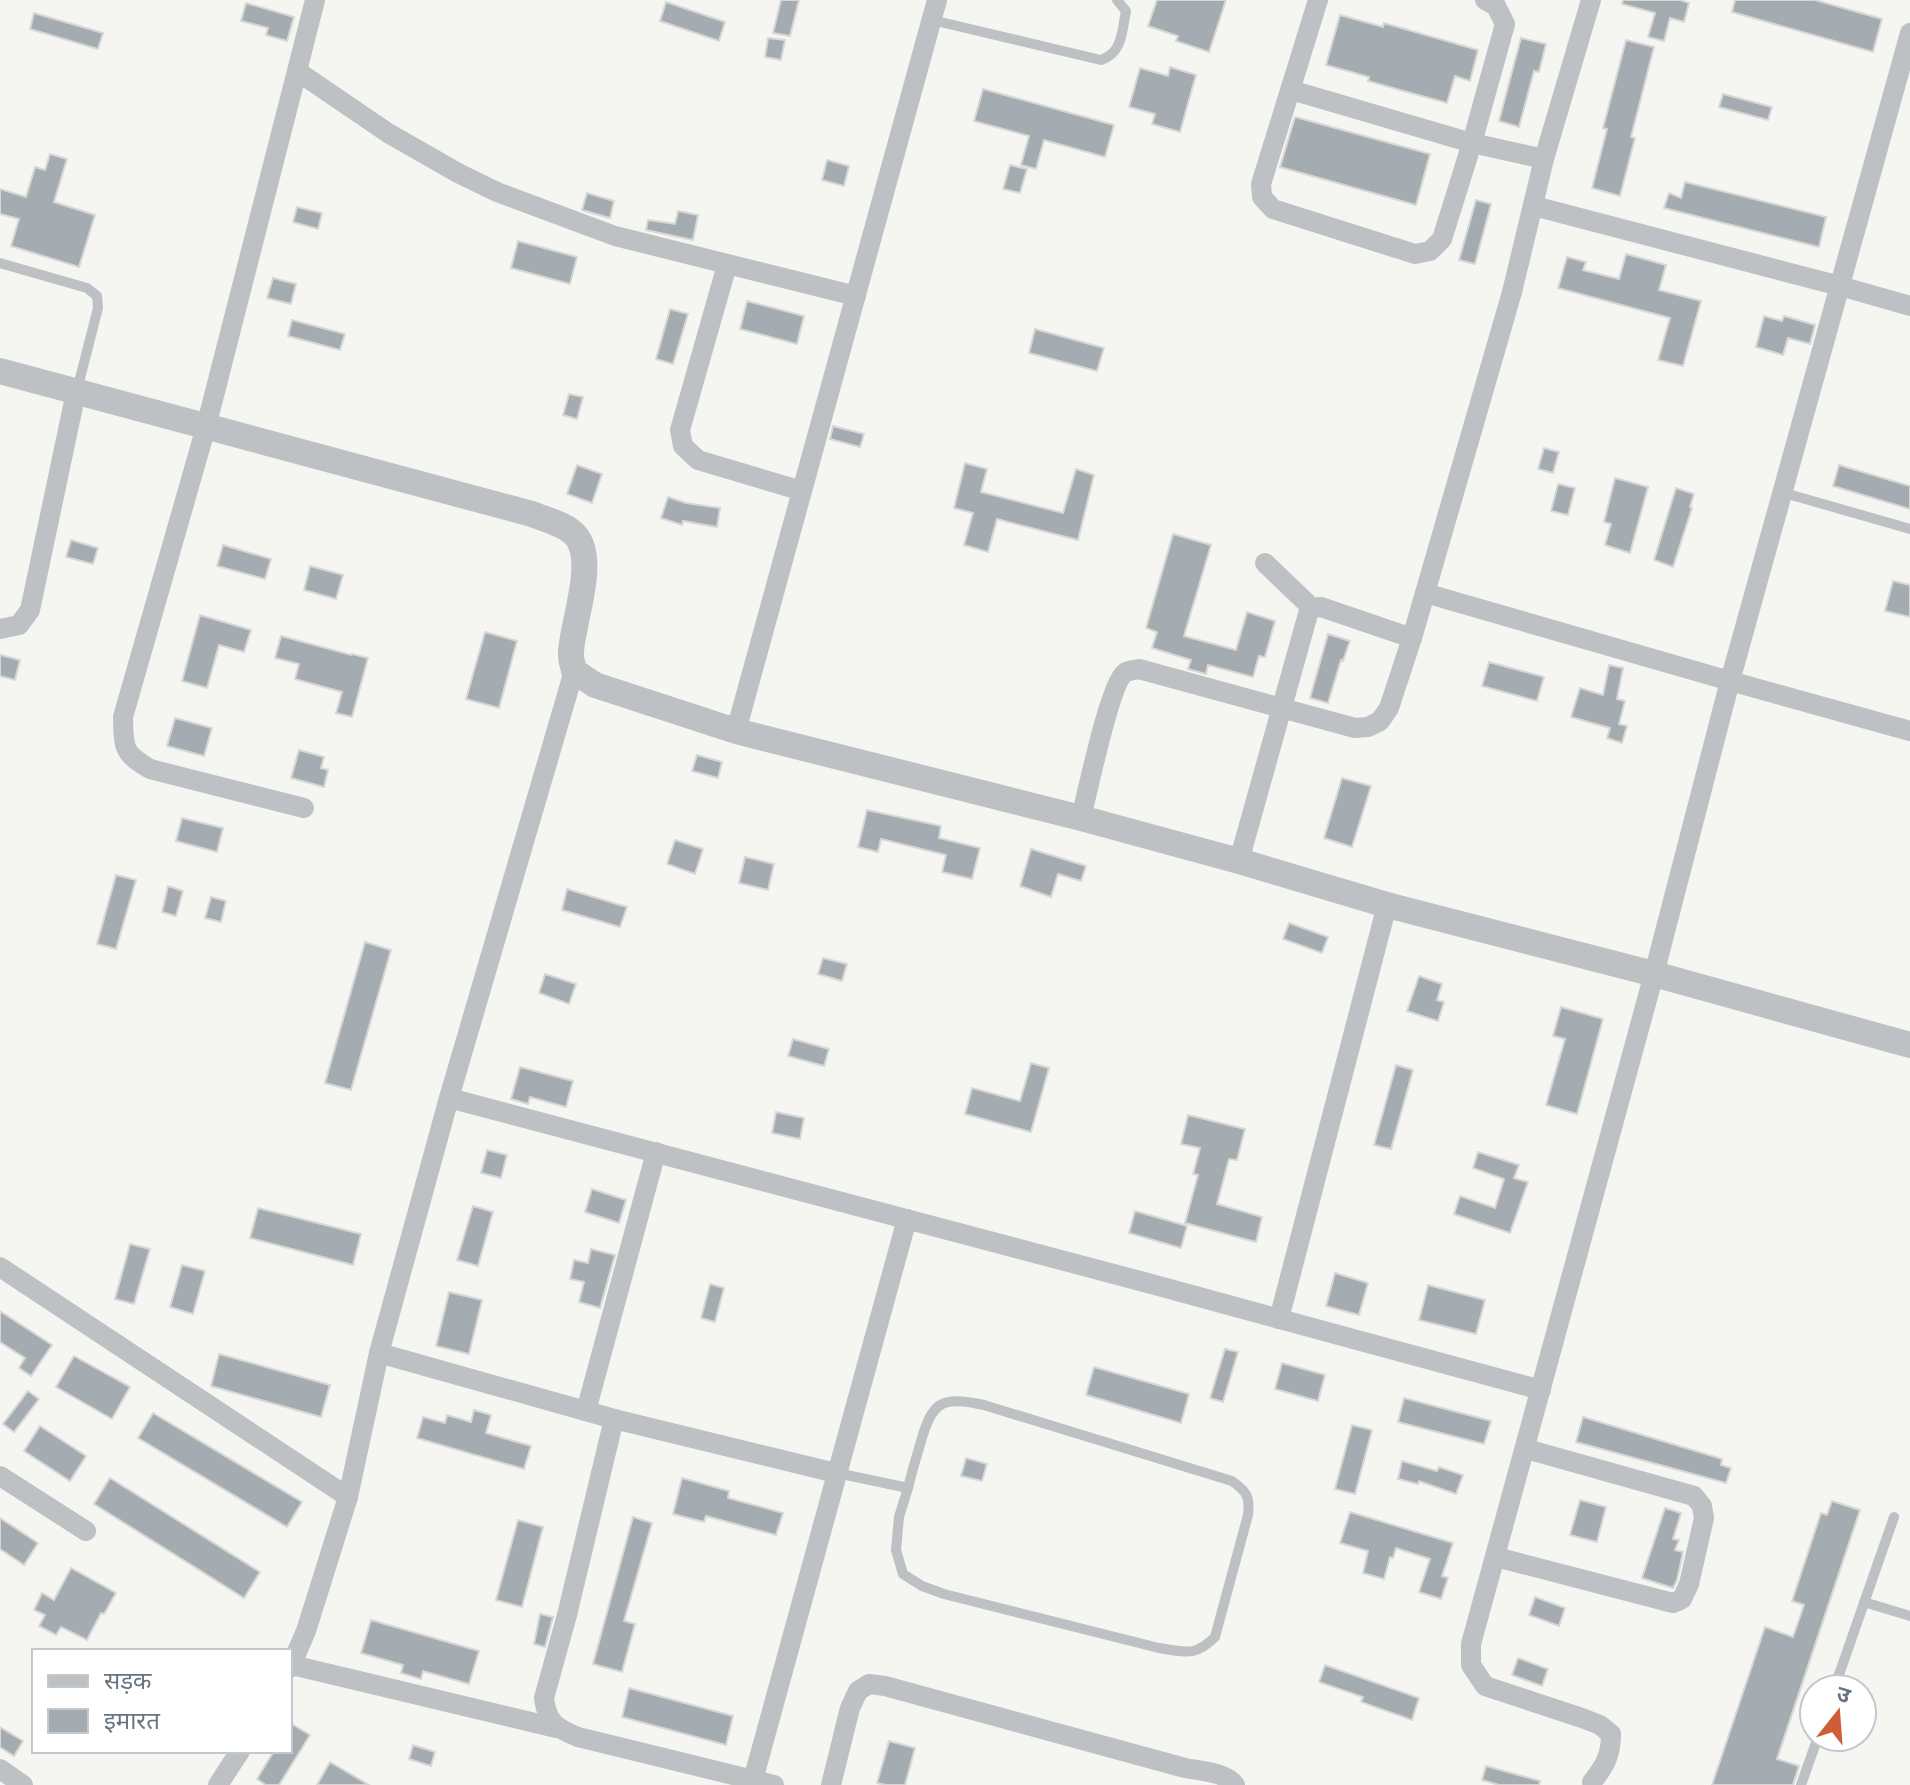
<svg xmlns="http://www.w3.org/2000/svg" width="1910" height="1785" viewBox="0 0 1910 1785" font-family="Inter,'Noto Sans Devanagari',sans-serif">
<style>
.building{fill:#a5acb1;stroke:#d7d7d5;stroke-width:2}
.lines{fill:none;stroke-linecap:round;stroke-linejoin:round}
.service{stroke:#bdc1c4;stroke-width:10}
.minor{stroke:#bdc1c4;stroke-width:20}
.tertiary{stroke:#bdc1c4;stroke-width:26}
</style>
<rect width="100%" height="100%" fill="#f5f5f2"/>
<!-- building -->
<g class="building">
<polygon points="781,0 799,0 790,36 773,33"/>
<polygon points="1157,0 1226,0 1209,52 1176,41 1178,36 1148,26"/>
<polygon points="1623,0 1680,0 1689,3 1684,22 1670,18 1664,41 1648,37 1655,13 1622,4"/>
<polygon points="1735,0 1815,0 1882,19 1873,52 1732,12"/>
<polygon points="666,2 725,22 719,41 660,21"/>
<polygon points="246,3 294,17 287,41 266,35 268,28 241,21"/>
<polygon points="34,13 103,33 98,49 30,29"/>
<polygon points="1340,15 1383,27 1384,23 1478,50 1470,81 1455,76 1447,103 1368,81 1369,77 1326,65"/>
<polygon points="768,38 785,40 781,60 765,57"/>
<polygon points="1521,38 1546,44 1539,72 1534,71 1519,127 1499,121"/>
<polygon points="1626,40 1654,47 1631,137 1635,138 1620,196 1592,188 1607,129 1603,128"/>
<polygon points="1170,67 1196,75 1180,132 1152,124 1155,114 1129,107 1140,68 1168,76"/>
<polygon points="983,89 1114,125 1105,157 1044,140 1036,169 1021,165 1029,136 974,121"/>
<polygon points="1723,94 1772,107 1768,120 1719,107"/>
<polygon points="1295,117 1430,154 1416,205 1280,167"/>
<polygon points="50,154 67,159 54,202 95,215 79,267 11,246 19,219 0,214 0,189 26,197 35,167 45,170"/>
<polygon points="827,160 849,166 844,186 822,180"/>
<polygon points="1010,165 1027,169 1020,193 1003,189"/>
<polygon points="1685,182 1826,217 1819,247 1664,208 1669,193 1681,198"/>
<polygon points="587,193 614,201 610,218 582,210"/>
<polygon points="1476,200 1491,204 1475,264 1459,260"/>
<polygon points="297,207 322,213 318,229 293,222"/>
<polygon points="678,211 698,215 693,240 646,230 648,220 675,224"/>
<polygon points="518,241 577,257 570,284 511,268"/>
<polygon points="1626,254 1666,265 1659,290 1701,301 1683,366 1658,360 1670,318 1558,288 1567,257 1586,262 1583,270 1619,279"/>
<polygon points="273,278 296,284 291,304 267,298"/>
<polygon points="747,301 804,316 797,344 740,329"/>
<polygon points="670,309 688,314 673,364 656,359"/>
<polygon points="1764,316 1782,321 1784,316 1815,325 1810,344 1788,338 1783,355 1756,347"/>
<polygon points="292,320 345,334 340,350 288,336"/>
<polygon points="1035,329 1104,348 1097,371 1029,353"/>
<polygon points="569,394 583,397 577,419 563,415"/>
<polygon points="833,426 864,434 860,447 830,439"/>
<polygon points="1544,448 1559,452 1553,473 1538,469"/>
<polygon points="965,463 987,469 981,492 1063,513 1076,469 1094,475 1078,540 997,519 988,552 964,545 973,513 954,508"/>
<polygon points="577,465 602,474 592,503 567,494"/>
<polygon points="1839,465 1910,486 1910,509 1833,486"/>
<polygon points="1615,478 1648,487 1630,553 1605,545 1611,524 1604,522"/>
<polygon points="1558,484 1575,488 1568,515 1551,511"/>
<polygon points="1676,488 1694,494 1690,507 1692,508 1673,567 1654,560"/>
<polygon points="668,497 686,503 720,508 717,527 683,521 682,525 661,518"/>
<polygon points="1173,534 1211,545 1184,636 1236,650 1247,612 1275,621 1265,657 1259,656 1253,677 1208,665 1206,674 1188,669 1191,660 1152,648 1157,632 1146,628"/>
<polygon points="71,540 98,548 93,564 66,557"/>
<polygon points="223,545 271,559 265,579 217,566"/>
<polygon points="310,566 343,575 336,599 304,590"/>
<polygon points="1893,581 1910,585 1910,617 1885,611"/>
<polygon points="200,615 251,630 244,652 219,645 207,688 182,681"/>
<polygon points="485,632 517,641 499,708 466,699"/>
<polygon points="1328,634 1350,641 1343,661 1341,660 1328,703 1310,698"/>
<polygon points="281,636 351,655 352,654 368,658 352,717 336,713 342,692 295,679 299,664 275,658"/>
<polygon points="0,655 20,660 15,680 0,676"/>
<polygon points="1489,662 1544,677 1537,701 1482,686"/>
<polygon points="1609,665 1623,668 1617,699 1625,701 1619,724 1627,726 1622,743 1607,738 1610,728 1571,717 1580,688 1603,695"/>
<polygon points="175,718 212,728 204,756 167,746"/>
<polygon points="299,750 324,757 321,768 328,770 324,787 291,778"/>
<polygon points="697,755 722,762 718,778 692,771"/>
<polygon points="1342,778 1371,786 1352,847 1324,838"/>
<polygon points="867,810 941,826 939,838 980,848 972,879 942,872 946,855 881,839 878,852 858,847"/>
<polygon points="182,818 223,828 217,852 176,841"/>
<polygon points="675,840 703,849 695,874 667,864"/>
<polygon points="1031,849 1086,866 1081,881 1058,874 1051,897 1020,886"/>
<polygon points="745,857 774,864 768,890 739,883"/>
<polygon points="116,875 136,880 116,949 97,944"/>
<polygon points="168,886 183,891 176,916 162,912"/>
<polygon points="567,889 627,907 620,927 562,910"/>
<polygon points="211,897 226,901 221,922 205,918"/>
<polygon points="1289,923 1328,937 1322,953 1283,939"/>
<polygon points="365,942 391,950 351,1090 325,1083"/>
<polygon points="823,958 847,964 842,981 818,974"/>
<polygon points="545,974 576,984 569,1004 539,993"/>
<polygon points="1419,976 1442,984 1437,1000 1444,1002 1438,1021 1407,1011"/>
<polygon points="1561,1007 1603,1019 1577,1114 1546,1105 1565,1039 1553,1036"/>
<polygon points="793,1039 829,1049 824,1066 788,1056"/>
<polygon points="1031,1063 1049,1068 1031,1132 965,1114 972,1088 1020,1101"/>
<polygon points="1396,1065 1413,1070 1391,1149 1374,1145"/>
<polygon points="520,1067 573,1081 566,1107 530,1097 528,1104 511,1099"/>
<polygon points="776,1112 804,1118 800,1139 772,1133"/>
<polygon points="1188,1115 1245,1129 1237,1160 1229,1159 1217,1204 1262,1217 1256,1242 1185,1223 1198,1175 1193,1174 1200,1148 1181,1144"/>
<polygon points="487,1150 507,1155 501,1178 481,1173"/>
<polygon points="1478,1152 1519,1165 1514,1178 1528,1182 1510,1233 1454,1214 1460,1196 1495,1208 1504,1179 1473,1168"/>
<polygon points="592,1189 626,1200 619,1223 585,1212"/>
<polygon points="473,1206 493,1212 478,1266 457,1260"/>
<polygon points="258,1208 361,1234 353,1265 250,1238"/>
<polygon points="1135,1211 1187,1226 1181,1248 1129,1233"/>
<polygon points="130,1244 150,1249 134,1304 115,1299"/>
<polygon points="591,1249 615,1255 600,1308 579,1302 584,1282 570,1279 574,1260 588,1263"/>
<polygon points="182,1265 205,1271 193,1314 170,1307"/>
<polygon points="1335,1273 1368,1283 1359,1315 1326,1306"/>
<polygon points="710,1284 724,1288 715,1322 701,1318"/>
<polygon points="1428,1285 1485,1300 1476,1334 1419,1320"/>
<polygon points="449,1292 482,1300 469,1354 436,1346"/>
<polygon points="0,1311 52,1345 31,1376 19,1368 25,1358 0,1342"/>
<polygon points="1225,1349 1238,1352 1223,1402 1210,1398"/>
<polygon points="219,1354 330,1385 321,1417 211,1386"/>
<polygon points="74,1356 130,1387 112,1419 56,1387"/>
<polygon points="1282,1363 1325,1375 1318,1401 1275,1389"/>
<polygon points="1094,1367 1189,1394 1181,1423 1086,1395"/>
<polygon points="28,1391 39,1399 14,1432 3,1424"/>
<polygon points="1404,1398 1491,1421 1484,1444 1398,1422"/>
<polygon points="474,1410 491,1415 486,1433 531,1446 524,1469 417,1438 423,1417 445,1423 447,1415 471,1422"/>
<polygon points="153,1413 302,1502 287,1527 138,1438"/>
<polygon points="1583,1417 1722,1459 1721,1465 1731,1468 1726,1483 1576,1442"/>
<polygon points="1352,1425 1372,1430 1355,1494 1335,1489"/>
<polygon points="40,1426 86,1456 70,1481 24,1451"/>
<polygon points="966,1458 987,1464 982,1481 961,1476"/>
<polygon points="1402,1461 1437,1471 1439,1467 1463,1475 1456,1494 1419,1481 1418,1484 1398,1479"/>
<polygon points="110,1478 260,1572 244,1598 94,1504"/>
<polygon points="682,1478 729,1491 728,1498 783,1513 776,1535 706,1516 704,1522 673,1514"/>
<polygon points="1580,1500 1606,1507 1597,1542 1570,1535"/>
<polygon points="1832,1501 1860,1510 1777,1759 1799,1766 1793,1785 1712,1785 1765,1627 1793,1637 1804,1605 1792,1601 1821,1513 1827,1515"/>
<polygon points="1665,1508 1681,1513 1673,1539 1679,1540 1675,1550 1683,1552 1677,1580 1673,1588 1642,1578"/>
<polygon points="1350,1512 1453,1543 1442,1576 1448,1578 1441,1599 1419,1592 1430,1559 1396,1548 1393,1558 1390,1557 1384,1579 1363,1573 1368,1551 1340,1543"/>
<polygon points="633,1517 652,1523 624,1621 635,1624 622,1672 593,1664"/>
<polygon points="0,1518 38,1543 24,1565 0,1549"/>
<polygon points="518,1520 543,1527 522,1607 496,1600"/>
<polygon points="71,1568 116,1593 104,1614 101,1613 87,1640 61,1627 56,1635 39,1626 45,1615 34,1610 42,1593 54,1600"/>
<polygon points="1535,1597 1565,1608 1559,1626 1529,1615"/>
<polygon points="540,1614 553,1617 545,1647 534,1644"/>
<polygon points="371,1620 479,1651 469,1684 423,1671 421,1679 401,1673 403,1665 361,1653"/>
<polygon points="1518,1658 1548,1669 1542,1686 1512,1675"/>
<polygon points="1325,1665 1419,1698 1412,1720 1361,1702 1363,1697 1319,1682"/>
<polygon points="629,1688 733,1716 726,1745 622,1717"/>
<polygon points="290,1723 310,1735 279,1785 266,1785 257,1779 274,1751 290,1751"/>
<polygon points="0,1727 23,1741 14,1756 0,1747"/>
<polygon points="889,1741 915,1748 905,1785 886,1785 877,1783"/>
<polygon points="413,1745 435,1752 431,1766 409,1759"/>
<polygon points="330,1762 369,1785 317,1785"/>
<polygon points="1486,1766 1540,1781 1539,1785 1499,1785 1482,1780"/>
</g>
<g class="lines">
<!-- service -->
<g class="service">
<path d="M932,20L1101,60C1123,53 1122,30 1126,11L1117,0"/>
<polyline points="0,263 87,288 97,296 98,308 77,390"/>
<polyline points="1781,492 1910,529"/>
<path d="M837,1473L908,1488L899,1517L896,1550L903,1574L922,1586L944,1594L1159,1648C1185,1652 1195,1657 1215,1637L1248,1515C1250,1496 1247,1492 1232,1481L984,1405C945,1397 933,1399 922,1438C917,1455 912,1471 908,1488"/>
<polyline points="1864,1602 1910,1616"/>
<polyline points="1834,1689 1894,1517"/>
<polyline points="1801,1785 1818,1737"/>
</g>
<!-- minor -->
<g class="minor">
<polyline points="1318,0 1261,184 1262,197 1273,209 1415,254 1430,251 1442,239 1472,143 1505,24 1496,6 1485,0"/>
<polyline points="297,71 315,0"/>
<polyline points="1291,90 1472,143 1544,159"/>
<polyline points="1534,206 1840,286 1910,306"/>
<polyline points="727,265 680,430 683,446 698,460 802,491"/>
<polyline points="1265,563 1312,608"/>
<polyline points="1425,593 1730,681 1910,731"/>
<polyline points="0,629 19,625 30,610 76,392"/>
<polyline points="736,731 937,0"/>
<path d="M304,808L150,769C122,752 124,749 123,717L206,427L297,71L388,133L458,173L497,192L615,236L856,296"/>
<path d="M1081,818C1087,795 1110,681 1126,672C1130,670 1135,670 1139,669L1355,728L1368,727L1380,721L1389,708L1412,638L1512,292L1544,159L1591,0"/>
<polyline points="1239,861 1308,614 1312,608 1321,607 1412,638"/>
<polyline points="449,1098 1144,1282 1541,1390"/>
<polyline points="0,1267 348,1497"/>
<polyline points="1279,1319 1387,905"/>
<path d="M379,1353L614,1419L567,1615L544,1698C547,1723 556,1728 578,1737L774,1785"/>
<polyline points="586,1411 656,1152"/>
<polyline points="614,1419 836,1473"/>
<polyline points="0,1476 86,1531"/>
<polyline points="1496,1557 1673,1603 1682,1599 1689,1584 1704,1518 1702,1506 1694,1496 1526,1449"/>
<polyline points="292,1665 556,1728"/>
<polyline points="290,1668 306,1631 348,1497 379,1353 449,1098 574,671"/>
<polyline points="0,1769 23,1785"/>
<polyline points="753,1780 907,1219"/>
<path d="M1592,1782C1605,1766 1611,1755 1611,1734L1600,1725L1582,1718L1485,1686L1471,1665V1644L1654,974L1730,681L1910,33"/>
<polyline points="218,1785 240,1751"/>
<path d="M831,1785L850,1708L858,1691L869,1684L885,1686L1185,1768C1200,1771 1226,1772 1235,1785"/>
</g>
<!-- tertiary -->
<path class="tertiary" d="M0,371L532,514C546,520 566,524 576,536C597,561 572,624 571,652C570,658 573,665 574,671L595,685L736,731L1081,818L1239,861L1387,905L1654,974L1910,1045"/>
</g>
<!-- legend -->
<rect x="32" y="1649" width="260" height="104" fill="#ffffff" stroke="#c3c8cc" stroke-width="2"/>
<rect x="48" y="1675" width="40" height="12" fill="#bdc1c4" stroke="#c3c8cc" stroke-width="2"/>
<text x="104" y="1689" font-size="24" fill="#687580">सड़क</text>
<rect x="48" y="1709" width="40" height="24" fill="#a5acb1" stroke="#c3c8cc" stroke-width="2"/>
<text x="104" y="1729" font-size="24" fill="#687580">इमारत</text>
<!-- north arrow -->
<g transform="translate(1838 1713) rotate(17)"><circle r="38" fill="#ffffff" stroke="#c3c8cc" stroke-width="2"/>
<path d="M0-6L14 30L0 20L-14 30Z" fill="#cf5e38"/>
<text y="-12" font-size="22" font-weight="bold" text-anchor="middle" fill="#687580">उ</text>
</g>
</svg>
